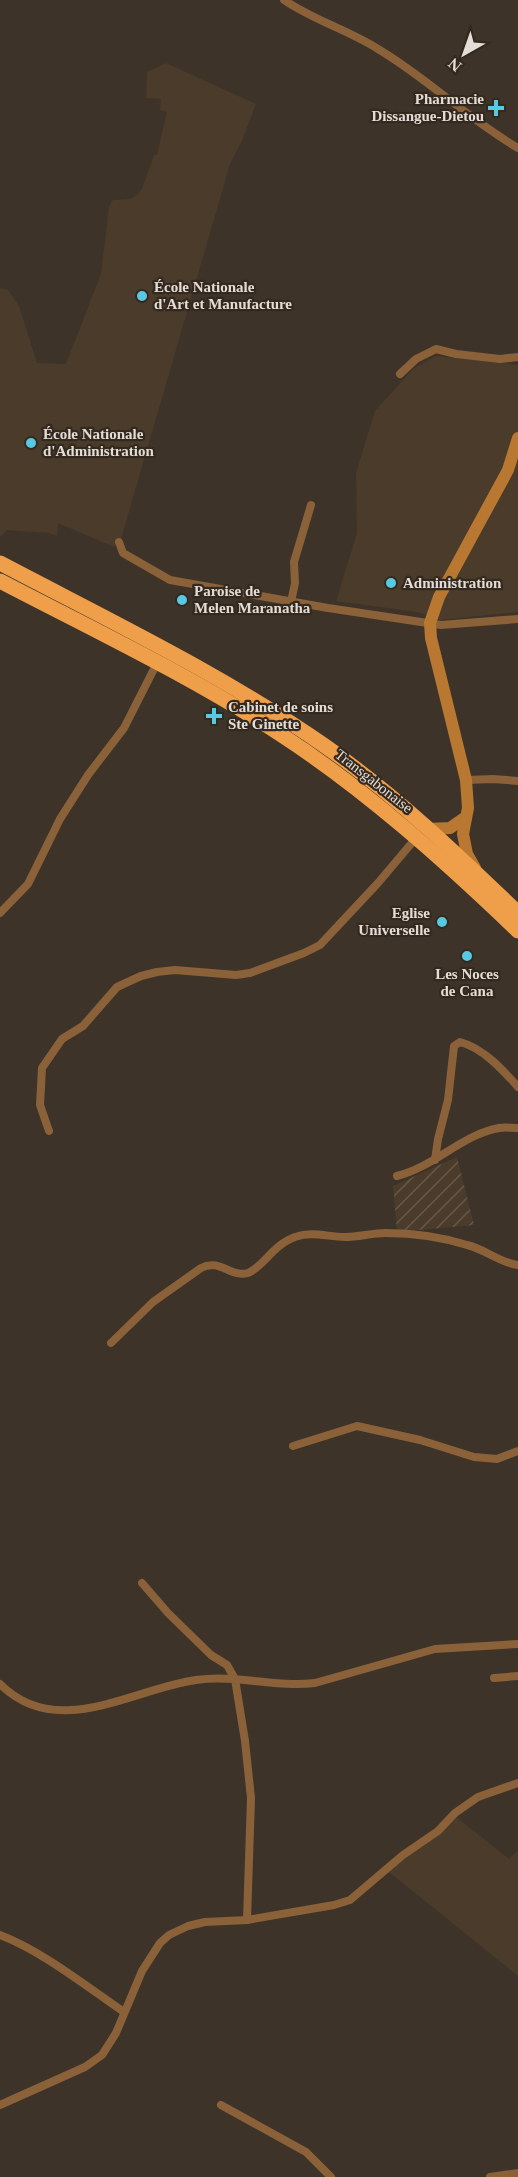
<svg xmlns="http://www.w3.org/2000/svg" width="518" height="2177" viewBox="0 0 518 2177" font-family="Georgia,serif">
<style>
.built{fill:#4b3b2b}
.industrial{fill:url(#industrial-furrows)}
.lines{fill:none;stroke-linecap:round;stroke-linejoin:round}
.street{stroke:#8a6138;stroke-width:8}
.secondary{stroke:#b87831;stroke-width:12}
.highway{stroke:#ef9f49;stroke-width:15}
.poi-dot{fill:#57c9e3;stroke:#34291f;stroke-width:2}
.labels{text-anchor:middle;stroke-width:4.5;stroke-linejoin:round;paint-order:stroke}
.poi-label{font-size:15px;font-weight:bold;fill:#e4ddd6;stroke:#34291f;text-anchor:start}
.street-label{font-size:15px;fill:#e4ddd6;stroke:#34291f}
</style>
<defs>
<pattern id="industrial-furrows" width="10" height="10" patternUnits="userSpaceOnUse" patternTransform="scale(1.5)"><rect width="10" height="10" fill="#4b3b2b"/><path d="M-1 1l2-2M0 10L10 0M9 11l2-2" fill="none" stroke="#655749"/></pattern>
</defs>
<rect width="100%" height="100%" fill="#3e3328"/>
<!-- built -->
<g class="built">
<polygon points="166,63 256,104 242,141 230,164 121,539 114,547 58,523 57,536 49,533 7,530 0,537 0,288 8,290 19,306 37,363 66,364 101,274 109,206 113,200 130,199 138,194 142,189 154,155 157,155 167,112 160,110 161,99 146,98 147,72"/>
<polygon points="436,356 518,365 518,612 440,620 417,612 336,601 357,533 356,473 375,411 413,369"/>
<polygon points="455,1816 509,1859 518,1850 518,1976 389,1872"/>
</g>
<!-- industrial -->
<polygon class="industrial" points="457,1157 474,1225 397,1232 393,1186"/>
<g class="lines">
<!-- street -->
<g class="street">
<path d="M284,0C313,20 348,30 378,49C427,78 468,119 518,148"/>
<polyline points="400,374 416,359 436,349 456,354 500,359 518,357"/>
<polyline points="119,542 123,553 170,580 328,608 441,625 518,619"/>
<polyline points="291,602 295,583 294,562 311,505"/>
<polyline points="466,780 493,779 518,781"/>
<polyline points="0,913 28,884 60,819 88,775 124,728 157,663"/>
<polyline points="49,1131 40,1105 42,1068 62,1039 83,1026 117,987 141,976 157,972 175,970 236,975 250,973 304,953 320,945 378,883 416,838"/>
<path d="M435,1160L438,1139L448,1100L454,1046L460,1042C483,1048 503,1070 518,1087"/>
<path d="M397,1176C434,1167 463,1134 499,1128C505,1127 512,1128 518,1128"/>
<path d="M111,1343L153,1302L201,1268C220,1258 231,1278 248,1273C262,1268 274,1244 295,1237C312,1231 328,1237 345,1237C359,1237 372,1233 386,1233C413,1233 441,1237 467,1245C485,1249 500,1263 518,1265"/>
<polyline points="293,1446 357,1426 420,1440 474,1457 497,1459 518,1451"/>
<polyline points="494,1678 518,1676"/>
<path d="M0,1684C57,1741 132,1689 196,1680C236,1674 276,1688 315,1683L435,1649L518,1644"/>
<polyline points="247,1920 334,1905 350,1900 403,1855 438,1831 455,1813 478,1797 518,1783"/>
<path d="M0,1935C42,1951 86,1986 124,2012"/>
<polyline points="0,2105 85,2067 102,2055 116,2033 142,1971 160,1943 169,1935 188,1926 205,1922 247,1920 251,1798 245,1741 235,1679 227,1665 211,1655 168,1613 142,1583"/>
<polyline points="221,2105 306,2152 331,2177"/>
<polyline points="490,2177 518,2173"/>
</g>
<!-- secondary -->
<g class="secondary">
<polyline points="428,829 450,828 466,817"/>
<polyline points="475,868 467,854 463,834 468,808 466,780 431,638 430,623 439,597 508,470 518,438"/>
</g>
<!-- highway -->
<g class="highway">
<path d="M0,563C110,621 223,675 325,746C395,795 457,854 518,913"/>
<path d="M0,581C94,630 191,676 280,734C366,790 444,860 518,931"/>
</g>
</g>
<!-- markers -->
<g class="poi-dot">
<path d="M493 99h6v6h6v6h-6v6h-6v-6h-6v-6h6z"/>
<circle cx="142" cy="296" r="6"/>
<circle cx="31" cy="443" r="6"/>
<circle cx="391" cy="583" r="6"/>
<circle cx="182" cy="600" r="6"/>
<path d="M211 707h6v6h6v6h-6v6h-6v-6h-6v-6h6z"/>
<circle cx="442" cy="922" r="6"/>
<circle cx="467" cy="956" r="6"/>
</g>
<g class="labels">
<!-- poi labels -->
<g class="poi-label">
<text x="484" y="104" text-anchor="end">Pharmacie<tspan x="484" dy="17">Dissangue-Dietou</tspan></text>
<text x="154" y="292">École Nationale<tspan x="154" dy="17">d'Art et Manufacture</tspan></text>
<text x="43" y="439">École Nationale<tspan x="43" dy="17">d'Administration</tspan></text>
<text x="403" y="588">Administration</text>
<text x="194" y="596">Paroise de<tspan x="194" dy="17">Melen Maranatha</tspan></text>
<text x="228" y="712">Cabinet de soins<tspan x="228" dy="17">Ste Ginette</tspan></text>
<text x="430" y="918" text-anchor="end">Eglise<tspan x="430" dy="17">Universelle</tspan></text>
<text x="467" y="979" text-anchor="middle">Les Noces<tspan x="467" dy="17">de Cana</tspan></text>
</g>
<!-- street labels -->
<g class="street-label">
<text transform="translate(374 781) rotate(38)" y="5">Transgabonaise</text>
</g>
</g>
<!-- north arrow -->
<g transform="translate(464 54) rotate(220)" stroke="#34291f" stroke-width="4.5" paint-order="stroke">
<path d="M0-4.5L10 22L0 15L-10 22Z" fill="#e4ddd6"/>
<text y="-9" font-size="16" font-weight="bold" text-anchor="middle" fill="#e4ddd6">N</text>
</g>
</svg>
